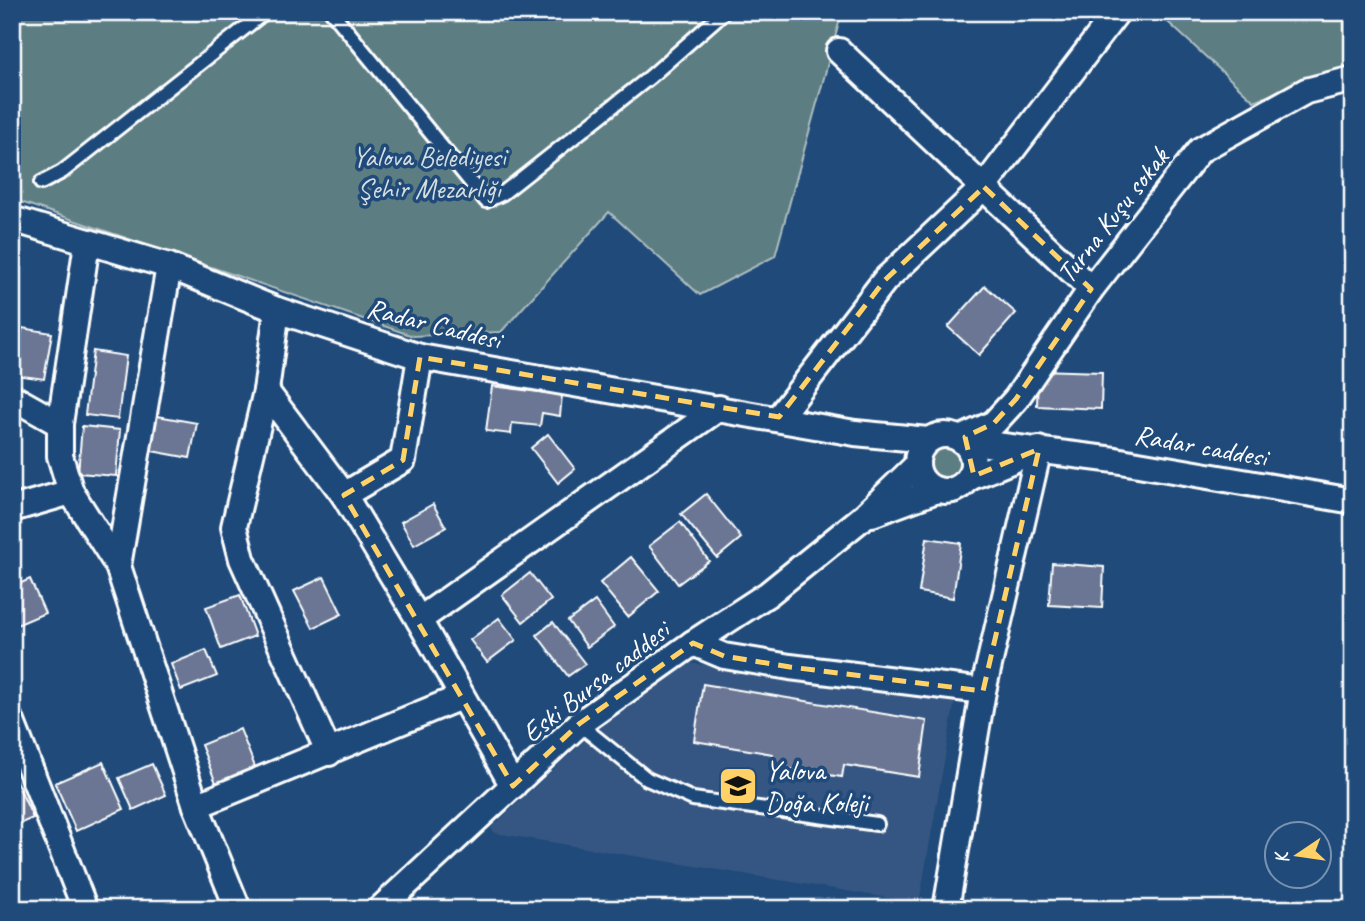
<svg xmlns="http://www.w3.org/2000/svg" width="1365" height="921" viewBox="0 0 1365 921" font-family="Caveat,sans-serif">
<style>
.built{fill:#365782}
.green{fill:#5c7d82;stroke:#aebec0;stroke-width:2}
.building{fill:#6b7693;stroke:#fff;stroke-width:2}
.lines{fill:none;stroke-linecap:round;stroke-linejoin:round}
.lane-casing{stroke:#fff;stroke-width:18}
.street-casing{stroke:#fff;stroke-width:30}
.lane{stroke:#1f4a7a;stroke-width:12}
.street{stroke:#1f4a7a;stroke-width:24}
.marked{fill:none;stroke:#ffd166;stroke-width:5;stroke-dasharray:14 9;stroke-linejoin:round}
.labels{text-anchor:middle;stroke-width:7;stroke-linejoin:round;paint-order:stroke}
.park-label{font-size:28px;fill:#d6dee0;stroke:#1f4a7a}
.street-label{font-size:28px;fill:#fff;stroke:#1f4a7a}
.poi-label{font-size:28px;fill:#fff;stroke:#1f4a7a;text-anchor:start}
</style>
<rect width="100%" height="100%" fill="#1f4a7a"/>
<filter id="ink" filterUnits="userSpaceOnUse"><feTurbulence type="fractalNoise" baseFrequency=".0143" numOctaves="2"/><feDisplacementMap in="SourceGraphic" scale="14" xChannelSelector="R" yChannelSelector="G"/><feConvolveMatrix kernelMatrix="1 2 1 2 8 2 1 2 1" color-interpolation-filters="sRGB"/></filter>
<g filter="url(#ink)">
<!-- built -->
<polygon class="built" points="682,662 955,700 919,903 495,833 491,828 582,743"/>
<!-- green -->
<g class="green">
<polygon points="12,12 842,12 775,256 700,295 609,212 501,332 413,336 12,199"/>
<polygon points="1157,12 1353,12 1353,64 1254,101"/>
<circle cx="946" cy="463" r="18"/>
</g>
<!-- building -->
<g class="building">
<polygon points="985,286 1016,313 979,355 948,327"/>
<polygon points="22,328 52,333 44,379 15,375"/>
<polygon points="93,351 126,356 118,419 85,415"/>
<polygon points="1038,370 1102,372 1101,409 1037,406"/>
<polygon points="492,386 562,395 560,416 542,413 540,426 512,423 511,434 486,431"/>
<polygon points="152,415 197,423 190,458 146,450"/>
<polygon points="82,426 120,430 116,476 78,473"/>
<polygon points="548,434 575,469 558,483 531,448"/>
<polygon points="706,494 741,538 717,558 681,514"/>
<polygon points="433,504 446,527 414,545 401,522"/>
<polygon points="680,522 709,561 678,584 649,546"/>
<polygon points="927,538 961,543 953,598 919,592"/>
<polygon points="631,557 659,591 628,617 600,583"/>
<polygon points="1052,563 1104,567 1102,608 1049,605"/>
<polygon points="530,573 551,600 523,622 502,595"/>
<polygon points="324,577 342,614 313,628 294,591"/>
<polygon points="30,579 45,613 12,627 12,587"/>
<polygon points="240,595 255,636 221,649 206,607"/>
<polygon points="595,601 614,627 587,647 568,621"/>
<polygon points="499,618 516,640 487,662 470,640"/>
<polygon points="553,622 585,664 568,676 537,635"/>
<polygon points="206,650 217,676 181,690 171,664"/>
<polygon points="703,684 927,721 919,777 844,765 842,777 771,766 773,754 694,741"/>
<polygon points="240,729 255,767 216,783 201,745"/>
<polygon points="103,762 124,809 76,831 55,783"/>
<polygon points="152,764 166,795 133,810 119,778"/>
<polygon points="12,772 33,818 12,827"/>
<polygon points="212,901 213,909 178,909"/>
</g>
<g class="lines">
<!-- lane casing -->
<g class="lane-casing">
<g id="lane">
<polyline points="332,12 486,201 503,193 650,77 724,12"/>
<polyline points="41,183 62,172 265,12"/>
<polyline points="579,724 647,779 693,799 877,824"/>
</g>
</g>
<!-- street casing -->
<g class="street-casing">
<g id="street">
<polyline points="839,51 1091,289"/>
<polyline points="12,219 169,266 277,310 420,357 855,433 928,440"/>
<polyline points="87,243 60,424 60,456 71,492 118,566"/>
<polyline points="169,266 118,566 196,806 238,909"/>
<polyline points="277,310 266,391 234,527 242,559 329,753"/>
<polyline points="266,391 344,495 419,620 513,786"/>
<polyline points="12,397 60,424"/>
<polyline points="779,417 885,280 984,187 1117,12"/>
<circle cx="945" cy="463" r="28"/>
<polyline points="960,439 994,423 1016,399 1091,289 1200,150 1306,91 1353,79"/>
<polyline points="964,441 1115,460 1353,501"/>
<polyline points="969,478 1035,451"/>
<polyline points="344,495 403,460 420,357"/>
<polyline points="12,509 71,492"/>
<polyline points="872,514 937,490"/>
<polyline points="419,620 719,408"/>
<polyline points="693,643 724,656 790,667 983,691"/>
<polyline points="12,722 85,909"/>
<polyline points="196,806 461,697"/>
<polyline points="380,909 579,724 693,643 768,594 862,518 917,465"/>
<polyline points="946,909 983,691 1039,449"/>
</g>
</g>
<!-- lane -->
<use href="#lane" class="lane"/>
<!-- street -->
<use href="#street" class="street"/>
</g>
</g>
<!-- marked area -->
<path class="marked" d="M984,187L1091,289L1016,399L994,423L965,437L974,476L1039,449L983,691L790,667L724,656L693,643L579,724L513,786L344,495L403,460L420,357L779,417L885,280Z"/>
<!-- icons -->
<defs>
<g id="school-square" transform="scale(2.0125)"><rect x="-9" y="-9" width="18" height="18" rx="4" fill="#ffd166" stroke="#1f4a7a"/><path d="M0-5L7-2L0 1L-7-2ZM-4 1L0 2.5L4 1V4Q0 6-4 4Z" fill="#111"/></g>
</defs>
<g fill-rule="evenodd">
<use href="#school-square" x="738" y="786"/>
</g>
<g class="labels">
<!-- park labels -->
<g class="park-label">
<text x="429" y="166">Yalova Belediyesi<tspan x="429" dy="32">Şehir Mezarlığı</tspan></text>
</g>
<!-- street labels -->
<g class="street-label">
<text transform="translate(1112 215) rotate(-52)" y="10">Turna Kuşu sokak</text>
<text transform="translate(434 323) rotate(14)" y="10">Radar Caddesi</text>
<text transform="translate(1201 445) rotate(10)" y="10">Radar caddesi</text>
<text transform="translate(595 681) rotate(-38)" y="10">Eski Bursa caddesi</text>
</g>
<!-- poi labels -->
<g class="poi-label">
<text x="765" y="780">Yalova<tspan x="765" dy="32">Doğa Koleji</tspan></text>
</g>
</g>
<!-- margin -->
<rect width="1365" height="921" fill="none" stroke="#1f4a7a" stroke-width="42"/>
<rect x="21" y="21" width="1323" height="879" fill="none" stroke="#fff" stroke-width="2.5" filter="url(#ink)"/>
<!-- north arrow -->
<g transform="translate(1298 855) rotate(257)"><circle r="33" fill="#1f4a7a" stroke="#7992af" stroke-width="2"/>
<path d="M0-5L12 26L0 18L-12 26Z" fill="#ffd166"/>
<text y="-10" font-size="19" font-weight="bold" text-anchor="middle" fill="#ffffff">K</text>
</g>
</svg>
